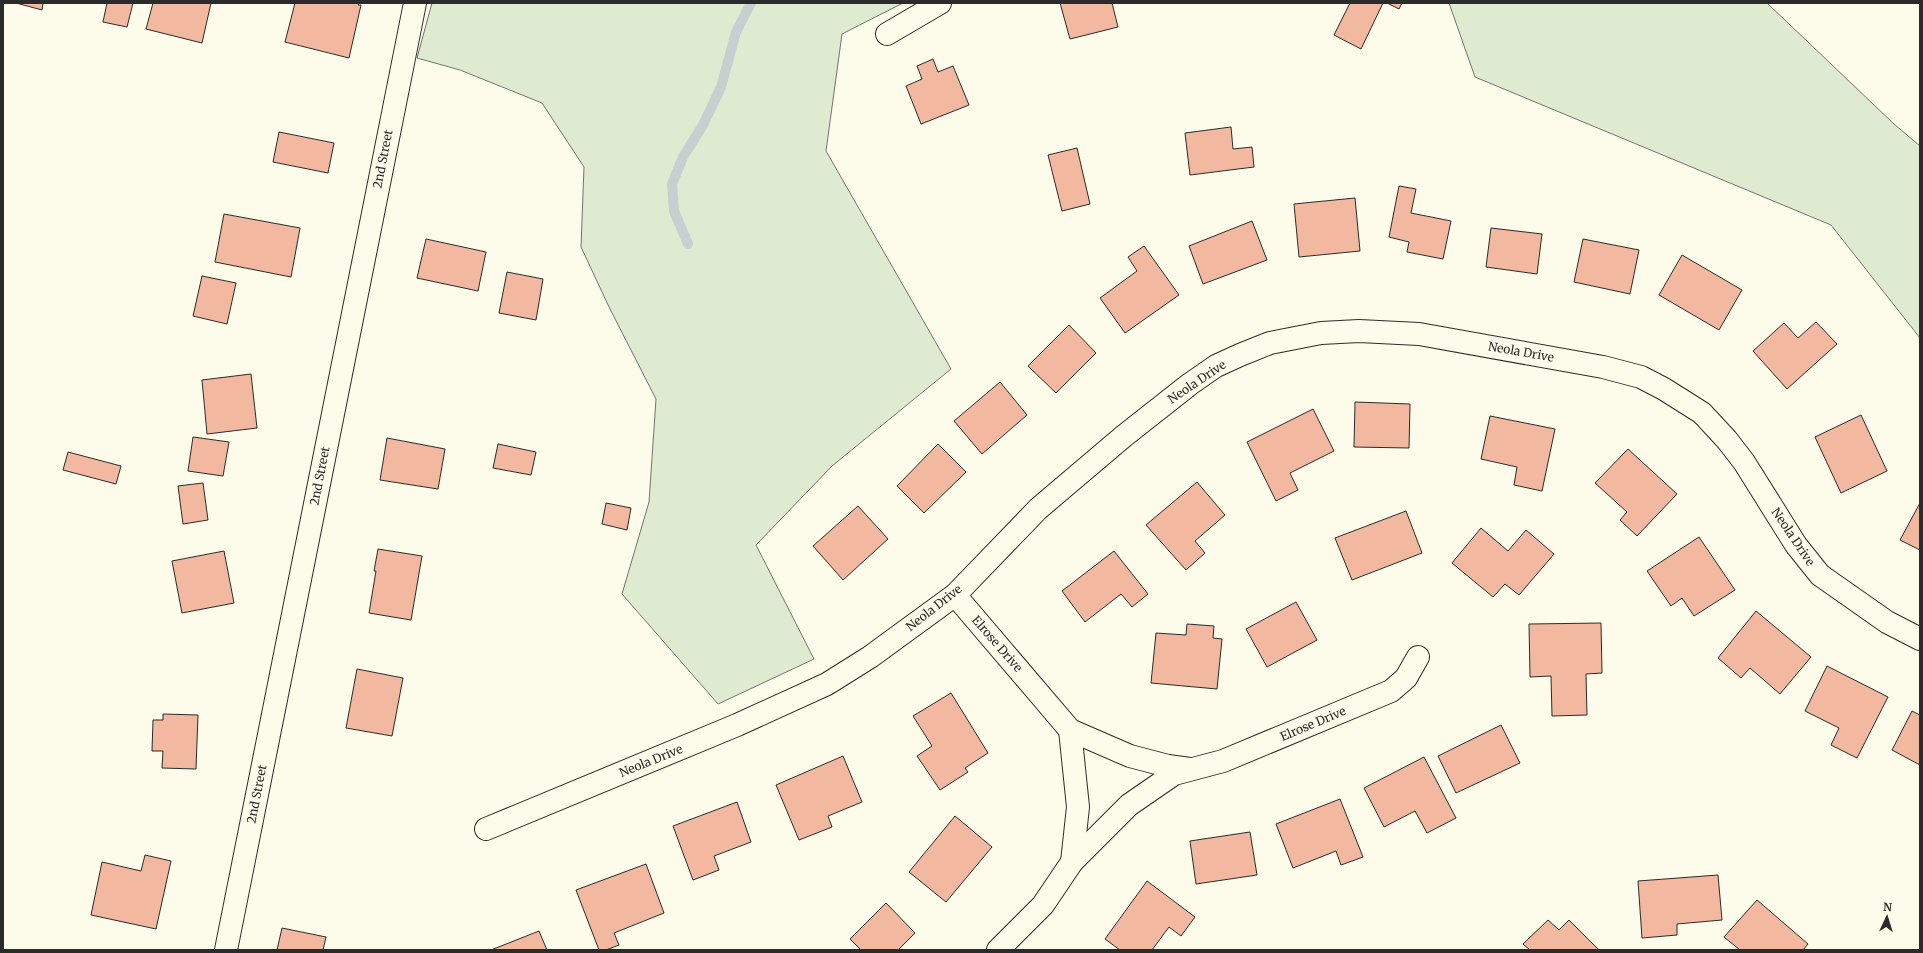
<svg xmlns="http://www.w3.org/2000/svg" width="1923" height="953" viewBox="0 0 1923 953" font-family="Merriweather,serif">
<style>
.green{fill:#deebd1;stroke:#74746e}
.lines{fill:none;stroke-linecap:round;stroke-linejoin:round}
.stream{stroke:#c7d0d0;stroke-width:10}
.building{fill:#f2b8a0;stroke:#2b2b2b}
.minor-casing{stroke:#2b2b2b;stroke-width:24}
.minor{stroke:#fdfbea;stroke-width:22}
.labels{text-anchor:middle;stroke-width:3;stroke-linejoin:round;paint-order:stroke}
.street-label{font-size:12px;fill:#2b2b2b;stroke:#fdfbea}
</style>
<rect width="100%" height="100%" fill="#fdfbea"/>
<!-- green -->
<g class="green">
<polygon points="432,3 903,3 842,34 826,151 951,369 832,466 756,545 814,659 718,704 622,594 649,502 656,399 610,309 581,247 584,167 542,103 460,70 417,58"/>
<polygon points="1449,3 1767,3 1894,124 1920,146 1920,338 1831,225 1475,77"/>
</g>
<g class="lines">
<!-- stream -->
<polyline class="stream" points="688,244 674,211 672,184 683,157 703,125 721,87 736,32 751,3"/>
</g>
<!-- building -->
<g class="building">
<polygon points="16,3 43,3 42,10"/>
<polygon points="107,3 133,3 127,27 103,22"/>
<polygon points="153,3 211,3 202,43 146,29"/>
<polygon points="295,3 359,3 358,5 361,5 349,58 285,42"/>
<polygon points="1060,3 1112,3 1118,27 1070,39"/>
<polygon points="1350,3 1383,3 1361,49 1334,35"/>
<polygon points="1387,3 1402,3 1399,9"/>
<polygon points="933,59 938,72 953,66 969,105 921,124 906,86 922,79 917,66"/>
<polygon points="1231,127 1233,149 1252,147 1254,167 1190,175 1185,133"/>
<polygon points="279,132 334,143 328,173 273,162"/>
<polygon points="1077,148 1090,204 1062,211 1048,155"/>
<polygon points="1399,186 1416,189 1411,213 1451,221 1443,259 1407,252 1409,242 1389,237"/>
<polygon points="1355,198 1360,251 1299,257 1294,204"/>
<polygon points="224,214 300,228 291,277 215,262"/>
<polygon points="1252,221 1267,260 1203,284 1189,246"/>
<polygon points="1491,228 1542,234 1537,274 1486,267"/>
<polygon points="426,239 486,252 478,291 417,278"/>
<polygon points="1583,239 1639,250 1630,294 1574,282"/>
<polygon points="1144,246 1179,295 1125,333 1100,298 1137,271 1128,257"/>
<polygon points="1682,255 1742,290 1719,330 1659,295"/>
<polygon points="507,272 543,279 536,320 499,313"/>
<polygon points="202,276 236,283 227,324 193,316"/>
<polygon points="1816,322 1837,344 1787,389 1753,351 1784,323 1798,338"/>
<polygon points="1069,325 1096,353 1056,393 1028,366"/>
<polygon points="251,374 257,428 207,434 202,380"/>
<polygon points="1000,382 1027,415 982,454 954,421"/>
<polygon points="1355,402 1410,404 1409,448 1354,447"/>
<polygon points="1313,409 1334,451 1290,473 1298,490 1276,501 1247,442"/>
<polygon points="1861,415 1887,471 1841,493 1815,437"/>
<polygon points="1490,416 1555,429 1542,491 1514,485 1517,467 1481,459"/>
<polygon points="193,437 229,442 223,476 188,471"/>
<polygon points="387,438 445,449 438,489 380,480"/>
<polygon points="498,444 536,452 531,475 493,468"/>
<polygon points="938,444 966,472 924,513 897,486"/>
<polygon points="1628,449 1677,494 1637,536 1620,520 1627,512 1595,483"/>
<polygon points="68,452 121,466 116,484 63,470"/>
<polygon points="1197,482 1225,515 1195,541 1205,553 1186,570 1146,525"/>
<polygon points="203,483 208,520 183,524 178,486"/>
<polygon points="606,503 631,508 627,530 602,524"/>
<polygon points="1920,503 1920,550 1900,540"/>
<polygon points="858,506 888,539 843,580 813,546"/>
<polygon points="1406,511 1422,553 1352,580 1335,538"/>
<polygon points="1481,528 1508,551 1526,530 1554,554 1519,595 1505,584 1493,597 1452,563"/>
<polygon points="1699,537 1735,590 1694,616 1682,598 1671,606 1647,571"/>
<polygon points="378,549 422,556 411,620 369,613 376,571 374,571"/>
<polygon points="224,551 234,603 182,613 172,561"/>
<polygon points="1114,551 1148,594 1132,607 1121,594 1085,622 1062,591"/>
<polygon points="1296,602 1317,640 1267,667 1246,629"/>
<polygon points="1756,611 1811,657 1780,694 1750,668 1741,678 1718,658"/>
<polygon points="1601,623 1602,673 1586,674 1587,715 1552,716 1551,676 1530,677 1529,624"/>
<polygon points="1187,624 1214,626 1213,638 1222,639 1217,689 1151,683 1156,633 1186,635"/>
<polygon points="1827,666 1888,697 1857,758 1831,745 1839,728 1805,711"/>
<polygon points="357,669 403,678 392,736 346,728"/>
<polygon points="951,693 988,753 965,768 968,772 940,790 917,756 932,746 913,716"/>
<polygon points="1912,711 1920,715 1920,765 1892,750"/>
<polygon points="163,714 198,715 196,769 162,768 163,751 152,751 153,720 163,720"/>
<polygon points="1501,725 1520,763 1456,793 1438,756"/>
<polygon points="843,756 862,802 828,816 832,827 799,840 776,785"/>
<polygon points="1424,757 1456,818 1427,833 1415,811 1384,827 1364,788"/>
<polygon points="1340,799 1363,857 1341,865 1336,851 1293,868 1276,824"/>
<polygon points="737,802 751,842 714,856 719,870 693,880 673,826"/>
<polygon points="955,816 992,847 946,902 909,872"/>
<polygon points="1250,832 1257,875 1196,884 1190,841"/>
<polygon points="145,855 171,861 156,929 91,915 102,862 141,871"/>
<polygon points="646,864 664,913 614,933 619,945 606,950 599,950 576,890"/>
<polygon points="1718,875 1722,920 1677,924 1677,935 1642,938 1638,881"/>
<polygon points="1147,881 1195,917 1181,936 1169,927 1152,950 1120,950 1105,939"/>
<polygon points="1757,900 1808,944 1803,950 1740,950 1724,937"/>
<polygon points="886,903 915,933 898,950 861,950 850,939"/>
<polygon points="1548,920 1559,930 1569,920 1599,950 1530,950 1523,944"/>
<polygon points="282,928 326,937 323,950 277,950"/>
<polygon points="539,931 547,950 491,950"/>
</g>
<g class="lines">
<!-- minor casing -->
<g class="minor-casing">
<g id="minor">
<polyline points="887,34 940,3"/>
<polyline points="955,595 1070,730 1130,756 1168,766 1190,769"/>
<polyline points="1070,730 1078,807 1072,862"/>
<polyline points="486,829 737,725 827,684 870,657 955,595 1038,509 1124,436 1190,384 1216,366 1240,355 1270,343 1321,333 1359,331 1419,334 1603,367 1641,377 1664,389 1702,413 1727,440 1744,462 1796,545 1820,575 1887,622 1920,639"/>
<polyline points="226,950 415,3"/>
<polyline points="998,950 1043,905 1072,862 1129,805 1174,774 1223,761 1391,691 1406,678 1418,657"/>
</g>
</g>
<!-- minor -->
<use href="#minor" class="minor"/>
</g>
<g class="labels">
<!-- street labels -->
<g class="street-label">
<text transform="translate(383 159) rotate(-79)" y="4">2nd Street</text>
<text transform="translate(1521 352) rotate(10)" y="4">Neola Drive</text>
<text transform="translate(1197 382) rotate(-34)" y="4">Neola Drive</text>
<text transform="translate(320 476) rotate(-79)" y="4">2nd Street</text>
<text transform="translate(1793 537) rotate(56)" y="4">Neola Drive</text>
<text transform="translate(934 608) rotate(-38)" y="4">Neola Drive</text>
<text transform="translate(997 644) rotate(49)" y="4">Elrose Drive</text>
<text transform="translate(1313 724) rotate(-23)" y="4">Elrose Drive</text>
<text transform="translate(651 761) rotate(-22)" y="4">Neola Drive</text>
<text transform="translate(257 794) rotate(-79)" y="4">2nd Street</text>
</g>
</g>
<!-- border -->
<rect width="1923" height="953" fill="none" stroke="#2b2b2b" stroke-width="8"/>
<!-- north arrow -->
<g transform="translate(1887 917) rotate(4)" stroke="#fdfbea" stroke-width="3" paint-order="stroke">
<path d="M0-3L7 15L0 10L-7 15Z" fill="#2b2b2b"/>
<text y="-6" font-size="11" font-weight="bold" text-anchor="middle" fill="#2b2b2b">N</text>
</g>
</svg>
